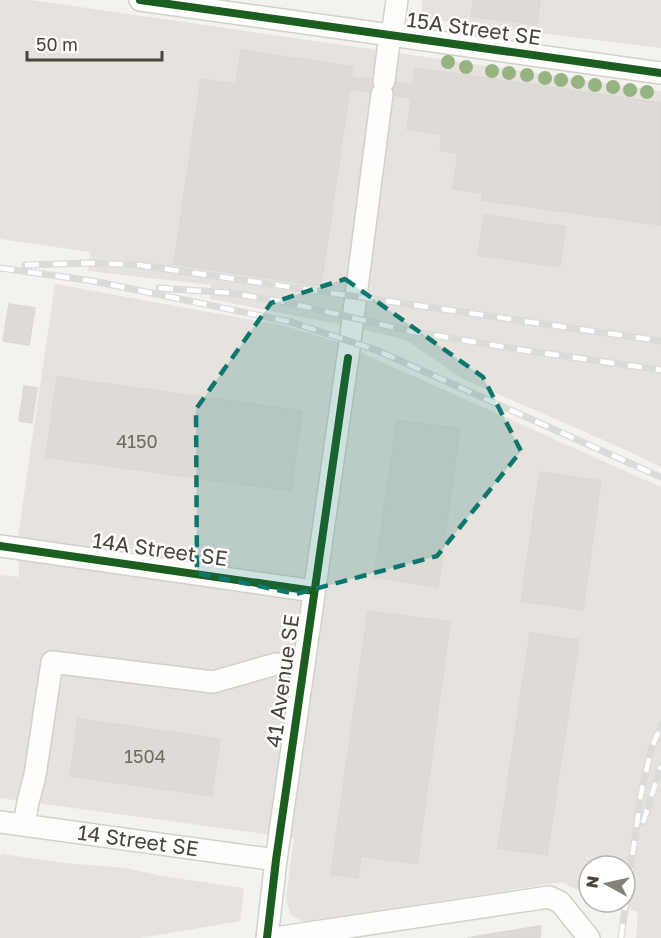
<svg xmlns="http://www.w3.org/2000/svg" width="661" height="938" viewBox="0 0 661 938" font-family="'Golos Text',sans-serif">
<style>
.industrial{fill:#e6e2de}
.building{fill:#dedbd6;stroke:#dcd9d4;stroke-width:1.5}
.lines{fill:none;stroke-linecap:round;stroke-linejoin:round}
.minor-casing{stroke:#d2d0cb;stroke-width:24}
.minor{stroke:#fdfdfc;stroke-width:21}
.rail-casing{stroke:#dbdbda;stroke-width:7}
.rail{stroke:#fff;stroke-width:4.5;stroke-dasharray:14;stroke-linecap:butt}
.cycleway-casing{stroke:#fff;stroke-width:11}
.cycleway{stroke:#1b5e20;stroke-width:8}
.tree{fill:#96b382}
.marked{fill:#0f766e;fill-opacity:0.2;stroke:#0f766e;stroke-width:4.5;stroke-dasharray:12 8;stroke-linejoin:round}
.labels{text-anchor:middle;stroke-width:5;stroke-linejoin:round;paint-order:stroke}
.number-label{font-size:18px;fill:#706a61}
.street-label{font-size:21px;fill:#4b4439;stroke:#fff}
</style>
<rect width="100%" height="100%" fill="#f4f2ee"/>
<!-- industrial -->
<g class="industrial">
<polygon points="0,0 31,0 661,91 661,467 615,445 463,379 406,340 352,327 210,299 211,285 88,271 90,252 0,239"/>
<polygon points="423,0 661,0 661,48 420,18"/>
<polygon points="55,284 285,326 335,341 661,487 661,938 636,938 638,912 615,907 604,902 625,902 625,866 589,866 589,895 561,882 304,922 291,915 286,899 294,838 0,798 0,575 19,577 18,536"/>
<polygon points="3,854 64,863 125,868 162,876 244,888 240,921 140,938 0,938 0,856"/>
</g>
<!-- building -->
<g class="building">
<polygon points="474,0 540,0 537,25 471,16"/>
<polygon points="241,50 353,67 321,286 174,264 201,79 236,84"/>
<polygon points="415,68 661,103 661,225 482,200 483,193 453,189 458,153 440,150 442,134 407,129"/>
<polygon points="351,77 413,85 411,98 350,89"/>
<polygon points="484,215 565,227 560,267 478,255"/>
<polygon points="9,304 35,308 29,345 3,341"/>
<polygon points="57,377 302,411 291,491 46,457"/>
<polygon points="24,386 37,388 32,423 19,421"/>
<polygon points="397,420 460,429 438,587 374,577"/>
<polygon points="540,472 601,481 583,610 521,601"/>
<polygon points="368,611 450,622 417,864 361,856 358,878 331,874"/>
<polygon points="530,633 579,640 547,855 498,848"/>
<polygon points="78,719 220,739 212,796 70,776"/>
<polygon points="539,926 541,926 540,938 467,938"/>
</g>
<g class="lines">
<!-- minor casing -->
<g class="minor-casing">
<g id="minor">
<polyline points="140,0 661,73"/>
<polyline points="392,36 397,0"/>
<polyline points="384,81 390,35"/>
<polyline points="0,546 314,591"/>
<polyline points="0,822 276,860"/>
<polyline points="24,825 28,802 35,775 52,662 213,682 276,664 304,665"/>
<polyline points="267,938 276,860 350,342 382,94"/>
<polyline points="275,938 549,897 560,902 589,938"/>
</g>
</g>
<!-- minor -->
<use href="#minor" class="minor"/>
<!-- rail casing -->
<g class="rail-casing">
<g id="rail">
<polyline points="25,265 89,263 139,265 661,341"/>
<polyline points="0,268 93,281 291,322 376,350 661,477"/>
<polyline points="159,288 231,293 285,302 409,331 516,349 661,370"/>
<polyline points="643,823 661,766"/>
<polyline points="621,938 641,794 651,750 661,725"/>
</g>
</g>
<!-- rail -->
<use href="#rail" class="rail"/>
<!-- cycleway casing -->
<g class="cycleway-casing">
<g id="cycleway">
<polyline points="140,0 661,73"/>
<polyline points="0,546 314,591"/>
<polyline points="267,938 276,860 348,358"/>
</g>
</g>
<!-- cycleway -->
<use href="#cycleway" class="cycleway"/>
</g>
<!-- trees -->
<g class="tree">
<circle cx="448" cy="62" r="7"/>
<circle cx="466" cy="67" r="7"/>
<circle cx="492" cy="71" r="7"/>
<circle cx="509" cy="73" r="7"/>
<circle cx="527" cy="75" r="7"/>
<circle cx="545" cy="78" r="7"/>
<circle cx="561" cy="80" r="7"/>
<circle cx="578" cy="82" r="7"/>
<circle cx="595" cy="85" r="7"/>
<circle cx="613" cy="87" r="7"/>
<circle cx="630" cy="90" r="7"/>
<circle cx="647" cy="92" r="7"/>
</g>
<!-- marked area -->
<path class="marked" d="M345,279L483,377L521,451L437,556L296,594L197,573L196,409L271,303Z"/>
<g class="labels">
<!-- number labels -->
<g class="number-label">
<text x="137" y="448">4150</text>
<text x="145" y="763">1504</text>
</g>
<!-- street labels -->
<g class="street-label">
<text transform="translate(474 29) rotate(8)" y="7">15A Street SE</text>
<text transform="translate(160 550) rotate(8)" y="7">14A Street SE</text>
<text transform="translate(283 681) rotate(-82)" y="7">41 Avenue SE</text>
<text transform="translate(138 841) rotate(8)" y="7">14 Street SE</text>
</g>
</g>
<!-- north arrow -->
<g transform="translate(607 884) rotate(278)"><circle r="28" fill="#ffffff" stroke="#b7b4b0" stroke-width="1.5"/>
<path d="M0-4.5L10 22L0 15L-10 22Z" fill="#868178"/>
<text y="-9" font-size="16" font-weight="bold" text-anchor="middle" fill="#4b4439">N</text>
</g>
<!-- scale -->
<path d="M27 51v9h135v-9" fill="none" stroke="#4b4439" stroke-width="3"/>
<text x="36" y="51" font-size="18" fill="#4b4439" stroke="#ffffff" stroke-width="4.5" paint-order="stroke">50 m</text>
</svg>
